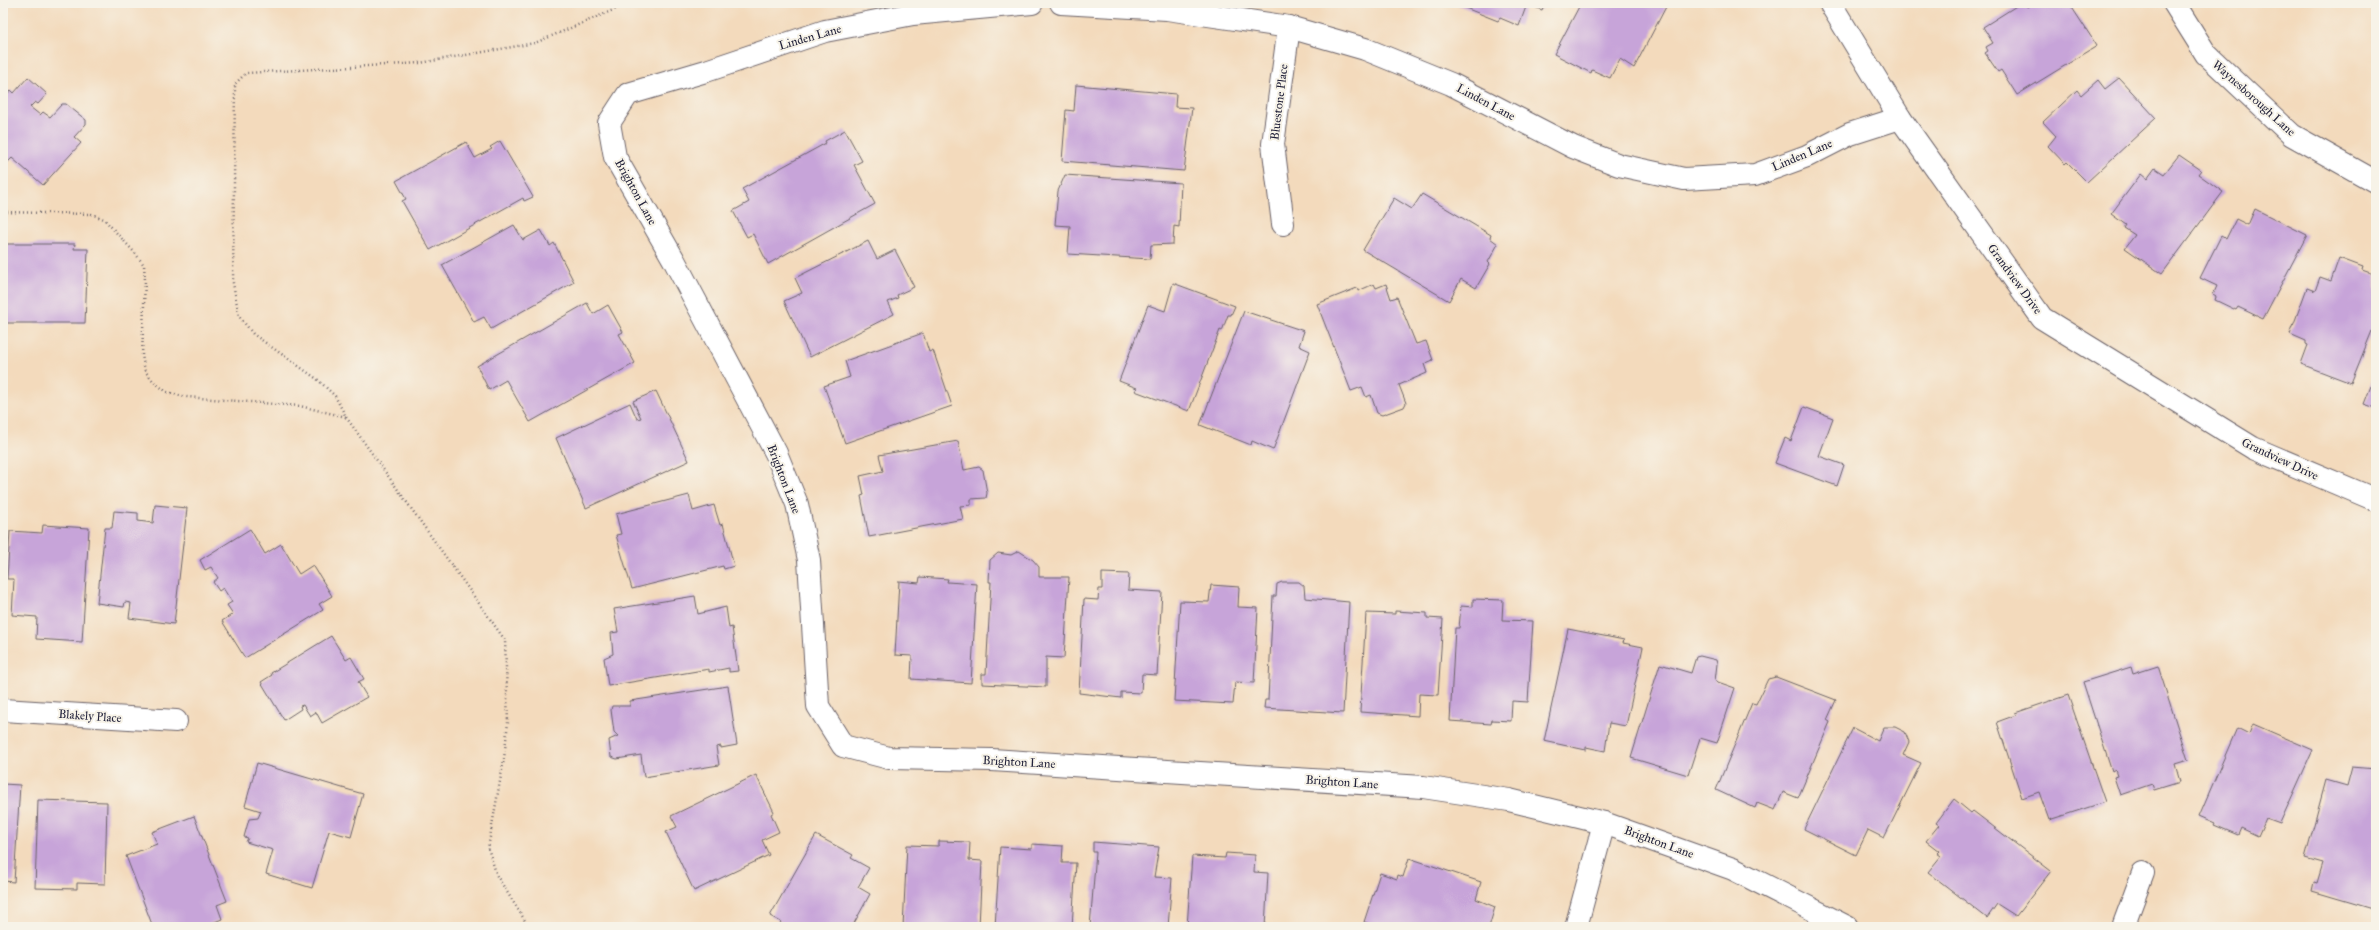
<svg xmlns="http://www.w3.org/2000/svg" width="2379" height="930" viewBox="0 0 2379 930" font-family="'IM FELL Great Primer',serif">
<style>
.building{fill:#c7a4d9}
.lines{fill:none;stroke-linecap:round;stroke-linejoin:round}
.minor-casing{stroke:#6b6268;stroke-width:24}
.path{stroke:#6b6268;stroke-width:2.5;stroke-dasharray:1 3;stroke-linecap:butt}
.minor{stroke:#fff;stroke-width:22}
.labels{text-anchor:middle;stroke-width:4;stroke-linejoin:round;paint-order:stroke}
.street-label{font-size:12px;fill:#22223b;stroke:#f7f3e8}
</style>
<rect width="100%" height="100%" fill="#f7f3e8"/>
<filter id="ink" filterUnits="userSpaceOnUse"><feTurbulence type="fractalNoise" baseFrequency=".025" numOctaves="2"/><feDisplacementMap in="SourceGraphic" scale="8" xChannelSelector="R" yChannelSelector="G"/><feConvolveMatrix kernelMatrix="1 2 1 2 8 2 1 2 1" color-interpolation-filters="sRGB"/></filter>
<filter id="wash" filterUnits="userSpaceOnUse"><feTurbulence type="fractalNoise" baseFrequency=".012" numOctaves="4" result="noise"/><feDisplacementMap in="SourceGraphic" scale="16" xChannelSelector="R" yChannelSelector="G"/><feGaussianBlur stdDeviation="0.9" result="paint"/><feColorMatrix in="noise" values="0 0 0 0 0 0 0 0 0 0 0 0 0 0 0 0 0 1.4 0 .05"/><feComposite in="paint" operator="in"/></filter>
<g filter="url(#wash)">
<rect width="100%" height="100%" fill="#f3dabc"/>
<g id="blocks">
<!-- building -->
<g class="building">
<polygon points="1459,3 1545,3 1542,10 1527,4 1519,26 1500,18 1498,21 1458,5"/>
<polygon points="1581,3 1668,3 1634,68 1620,59 1610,78 1592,70 1591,73 1554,54"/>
<polygon points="2021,3 2024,3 2027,7 2033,3 2051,3 2052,6 2056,3 2069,3 2097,46 2017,95 2001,70 1998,72 1985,53 1988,51 1986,47 1993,43 1983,27"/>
<polygon points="28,77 47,94 38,104 35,102 30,107 40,115 43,112 50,117 62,104 66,104 86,120 86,124 74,137 81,143 43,185 12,158 3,167 3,99 11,90 14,93"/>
<polygon points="2119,78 2156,118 2087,182 2067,162 2065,164 2048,146 2056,136 2043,122 2077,90 2081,95 2098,80 2105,89"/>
<polygon points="1076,85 1176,94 1175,107 1192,108 1184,171 1062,161 1066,110 1074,111"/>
<polygon points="845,130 862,161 854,165 875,204 768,264 753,234 747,237 733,211 749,202 742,189 826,143 825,141"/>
<polygon points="500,141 533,197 524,201 523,198 430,250 402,201 406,199 396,181 466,142 475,158 492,149 490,147"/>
<polygon points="2179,155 2201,170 2198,174 2223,192 2162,274 2125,248 2135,235 2124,228 2126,225 2111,214 2141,174 2147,179 2155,168 2164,174"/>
<polygon points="1065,175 1181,183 1179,227 1174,226 1173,244 1151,245 1150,259 1068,254 1070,226 1055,225 1058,191"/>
<polygon points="1422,194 1491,235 1490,238 1498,244 1488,262 1490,264 1476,288 1461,279 1449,301 1363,250 1394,198 1412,209"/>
<polygon points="2255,209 2307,235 2263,319 2238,307 2236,310 2215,300 2216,297 2213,295 2217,286 2200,278 2221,236 2226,239 2236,219 2248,225"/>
<polygon points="514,225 523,240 541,230 550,246 554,243 574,282 491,329 484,317 474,322 442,265"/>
<polygon points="868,241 877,259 895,250 914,287 897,295 898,298 888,302 894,314 810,357 784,301 802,293 795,278"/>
<polygon points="3,244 75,244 74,249 88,249 85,323 3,323"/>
<polygon points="2339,258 2363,267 2362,270 2376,275 2376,321 2351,383 2301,364 2308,345 2306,344 2306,341 2290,334 2307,288 2315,291 2320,277 2331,281"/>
<polygon points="1173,283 1235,306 1231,315 1228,315 1222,331 1220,330 1189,411 1135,391 1137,388 1119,381 1148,305 1165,311"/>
<polygon points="1374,284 1376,288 1386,284 1391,299 1397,297 1416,344 1426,341 1433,360 1424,364 1427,373 1399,385 1406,403 1404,407 1382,415 1377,413 1371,395 1366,397 1362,387 1351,391 1317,304 1357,288 1358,291"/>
<polygon points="587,303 593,314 608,305 623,332 619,334 635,363 530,422 506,380 489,390 477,366"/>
<polygon points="1244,311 1304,331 1299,346 1310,351 1273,450 1252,441 1251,445 1200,425"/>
<polygon points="923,333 929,352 933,350 952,406 845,443 824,386 850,377 845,361"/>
<polygon points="2376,373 2376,408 2364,404"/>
<polygon points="656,391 689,461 586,508 556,438 630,403 637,419 641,418 633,401"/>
<polygon points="1804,407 1833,418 1819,456 1844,465 1837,486 1775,463 1785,438 1791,441"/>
<polygon points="958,441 964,470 979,467 983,470 987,493 986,498 971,499 971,505 960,506 963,519 869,537 861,496 864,495 860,476 883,471 879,455"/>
<polygon points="689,495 693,511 714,505 720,525 723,524 734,566 724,569 723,566 632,589 616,535 621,534 616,514"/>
<polygon points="155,505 187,508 174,624 129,618 131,603 125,602 124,607 97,603 105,528 112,528 114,511 138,513 138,521 153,523"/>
<polygon points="43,525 89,528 82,642 36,639 37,617 12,615 14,579 7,579 10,531 42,533"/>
<polygon points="250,529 265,554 281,544 299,574 313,565 332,596 319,604 323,610 245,658 222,621 233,614 227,605 232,602 223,588 219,591 213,582 218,578 211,567 205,570 200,560"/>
<polygon points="1019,551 1033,560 1039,567 1039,577 1069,577 1064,658 1046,657 1046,687 982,684 982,674 986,674 991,582 989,582 990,560 998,553 1011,555"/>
<polygon points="1102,573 1129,574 1128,590 1162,592 1157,675 1142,674 1141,693 1121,692 1121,698 1079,693 1084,599 1098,600 1099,589 1102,589"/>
<polygon points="920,577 948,579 947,582 977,584 971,683 911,679 912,656 895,655 899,581 919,583"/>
<polygon points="1282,582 1299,582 1304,586 1305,598 1349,602 1343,713 1264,708 1265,700 1268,700 1273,596 1276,596 1277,584"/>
<polygon points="1211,585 1239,587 1238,607 1258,608 1254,683 1235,682 1233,704 1174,701 1180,601 1209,602"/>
<polygon points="695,596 698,614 726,607 729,628 732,627 738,671 729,672 729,668 709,672 709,669 608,686 604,658 613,654 611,633 618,632 614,609"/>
<polygon points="1473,599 1503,600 1502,620 1533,621 1528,702 1512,701 1511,721 1492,720 1491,724 1450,721 1455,628 1459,628 1461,606 1473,607"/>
<polygon points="1395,611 1427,613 1427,618 1443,619 1438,695 1419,694 1418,716 1360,712 1366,613 1395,614"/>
<polygon points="1568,629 1624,640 1623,643 1643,647 1626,726 1609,723 1605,751 1586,747 1586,750 1544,741"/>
<polygon points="331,636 346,660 351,657 364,679 358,682 367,697 322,723 316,712 310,716 303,705 300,706 301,709 284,720 261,682 272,675 271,673"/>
<polygon points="1700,656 1716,660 1717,664 1715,681 1735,688 1717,743 1700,738 1688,775 1631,758 1660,664 1691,673 1696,657"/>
<polygon points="2158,666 2188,760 2175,764 2180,782 2154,790 2152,784 2120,795 2114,777 2117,776 2115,770 2112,772 2083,682 2131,667 2133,674"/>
<polygon points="1776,677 1836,700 1827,720 1830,722 1798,798 1783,792 1775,810 1757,803 1755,808 1716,790 1752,703 1756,704 1768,679"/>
<polygon points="728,686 737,745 721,748 721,746 716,747 719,765 644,777 641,755 617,759 611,757 609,740 618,736 614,732 611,710 612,706 630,706 630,701"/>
<polygon points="2068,695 2105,802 2049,820 2039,792 2022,798 1997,722 2016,715 2015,713"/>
<polygon points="2253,724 2313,750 2280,823 2266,818 2258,836 2241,828 2238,835 2214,825 2215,823 2199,816 2237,728 2249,734"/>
<polygon points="1884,727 1895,727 1905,732 1909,742 1903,755 1921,763 1884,838 1868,830 1856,855 1804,829 1853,728 1878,741"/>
<polygon points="257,763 363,794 351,837 329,831 312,888 266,874 273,850 246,842 248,838 244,837 249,819 258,818 261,811 245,806"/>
<polygon points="2352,767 2376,769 2376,888 2373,909 2312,891 2314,882 2317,883 2323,863 2305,858 2326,780 2347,786"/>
<polygon points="756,775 774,812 771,814 779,832 762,840 769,855 694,891 666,832 677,827 671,816"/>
<polygon points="3,784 20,785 14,882 3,881"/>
<polygon points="1954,799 1971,813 1973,811 2051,871 2016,916 1997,904 1987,918 1928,872 1941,856 1937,853 1939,851 1926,841 1939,825 1936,823"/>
<polygon points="38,800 107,802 105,884 77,883 77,889 35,888"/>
<polygon points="194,816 227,901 217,905 222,919 202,927 153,927 126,856 157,844 152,832"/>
<polygon points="816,835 853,855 851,858 869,868 858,887 870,894 852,927 778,927 781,922 770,916"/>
<polygon points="939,841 970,842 969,860 982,861 979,927 903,927 907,845 939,846"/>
<polygon points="1093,842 1159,847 1154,877 1172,878 1168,927 1090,927 1096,852 1093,852"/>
<polygon points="1032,844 1063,846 1062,863 1076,863 1072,927 995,927 1000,847 1032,849"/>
<polygon points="1226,853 1255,855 1254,872 1268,873 1265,927 1187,927 1192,856 1225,858"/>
<polygon points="1409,858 1481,882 1476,899 1495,907 1489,927 1379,927 1364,922 1380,873 1397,879 1398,875 1403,877"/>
</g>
</g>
</g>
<g filter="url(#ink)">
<use href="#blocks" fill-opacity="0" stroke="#6b6268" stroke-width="1"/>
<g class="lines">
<!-- minor casing -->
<g class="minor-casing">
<g id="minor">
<polyline points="1032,3 913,14 825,31 706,71 628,94 609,123 615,157 674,260 776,453 797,504 809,560 818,706 843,746 889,758 992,760 1423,787 1509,800 1604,823 1733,869 1847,927"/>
<polyline points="1061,3 1167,9 1289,27 1365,49 1451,84 1573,147 1619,165 1684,179 1755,175 1807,156 1850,134 1900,118"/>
<polyline points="1830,3 1900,118 2042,318 2253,448 2376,500"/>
<polyline points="2174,3 2206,54 2292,135 2376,182"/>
<polyline points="1283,224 1273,144 1289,27"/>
<polyline points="3,710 176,721"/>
<polyline points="1576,927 1604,823"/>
<polyline points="2123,927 2143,873"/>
</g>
</g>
<!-- path -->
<g class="path">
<polyline points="3,212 91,214 104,219 135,253 144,265 145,280 142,355 145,371 154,382 167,392 187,397 300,406 346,417"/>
<polyline points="529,927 497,876 488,848 504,759 508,722 505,640 346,417 335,396 317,379 253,334 239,316 233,283 235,84 246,73 420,63 535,43 630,3"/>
</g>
<!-- minor -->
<use href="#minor" class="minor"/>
</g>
</g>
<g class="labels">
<!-- street labels -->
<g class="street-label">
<text transform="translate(810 37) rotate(-16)" y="4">Linden Lane</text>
<text transform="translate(2254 98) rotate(42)" y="4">Waynesborough Lane</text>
<text transform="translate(1279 102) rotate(-83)" y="4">Bluestone Place</text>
<text transform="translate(1486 102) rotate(28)" y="4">Linden Lane</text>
<text transform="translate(1802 155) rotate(-23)" y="4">Linden Lane</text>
<text transform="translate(636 192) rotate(61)" y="4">Brighton Lane</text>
<text transform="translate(2015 279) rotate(54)" y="4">Grandview Drive</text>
<text transform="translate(2280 459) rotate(25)" y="4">Grandview Drive</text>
<text transform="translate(784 479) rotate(69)" y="4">Brighton Lane</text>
<text transform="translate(90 716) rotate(4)" y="4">Blakely Place</text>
<text transform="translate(1019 762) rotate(3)" y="4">Brighton Lane</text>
<text transform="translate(1342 782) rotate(4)" y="4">Brighton Lane</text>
<text transform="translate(1659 842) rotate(20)" y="4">Brighton Lane</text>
</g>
</g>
<!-- margin -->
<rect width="2379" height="930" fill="none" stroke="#f7f3e8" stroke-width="16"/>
</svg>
